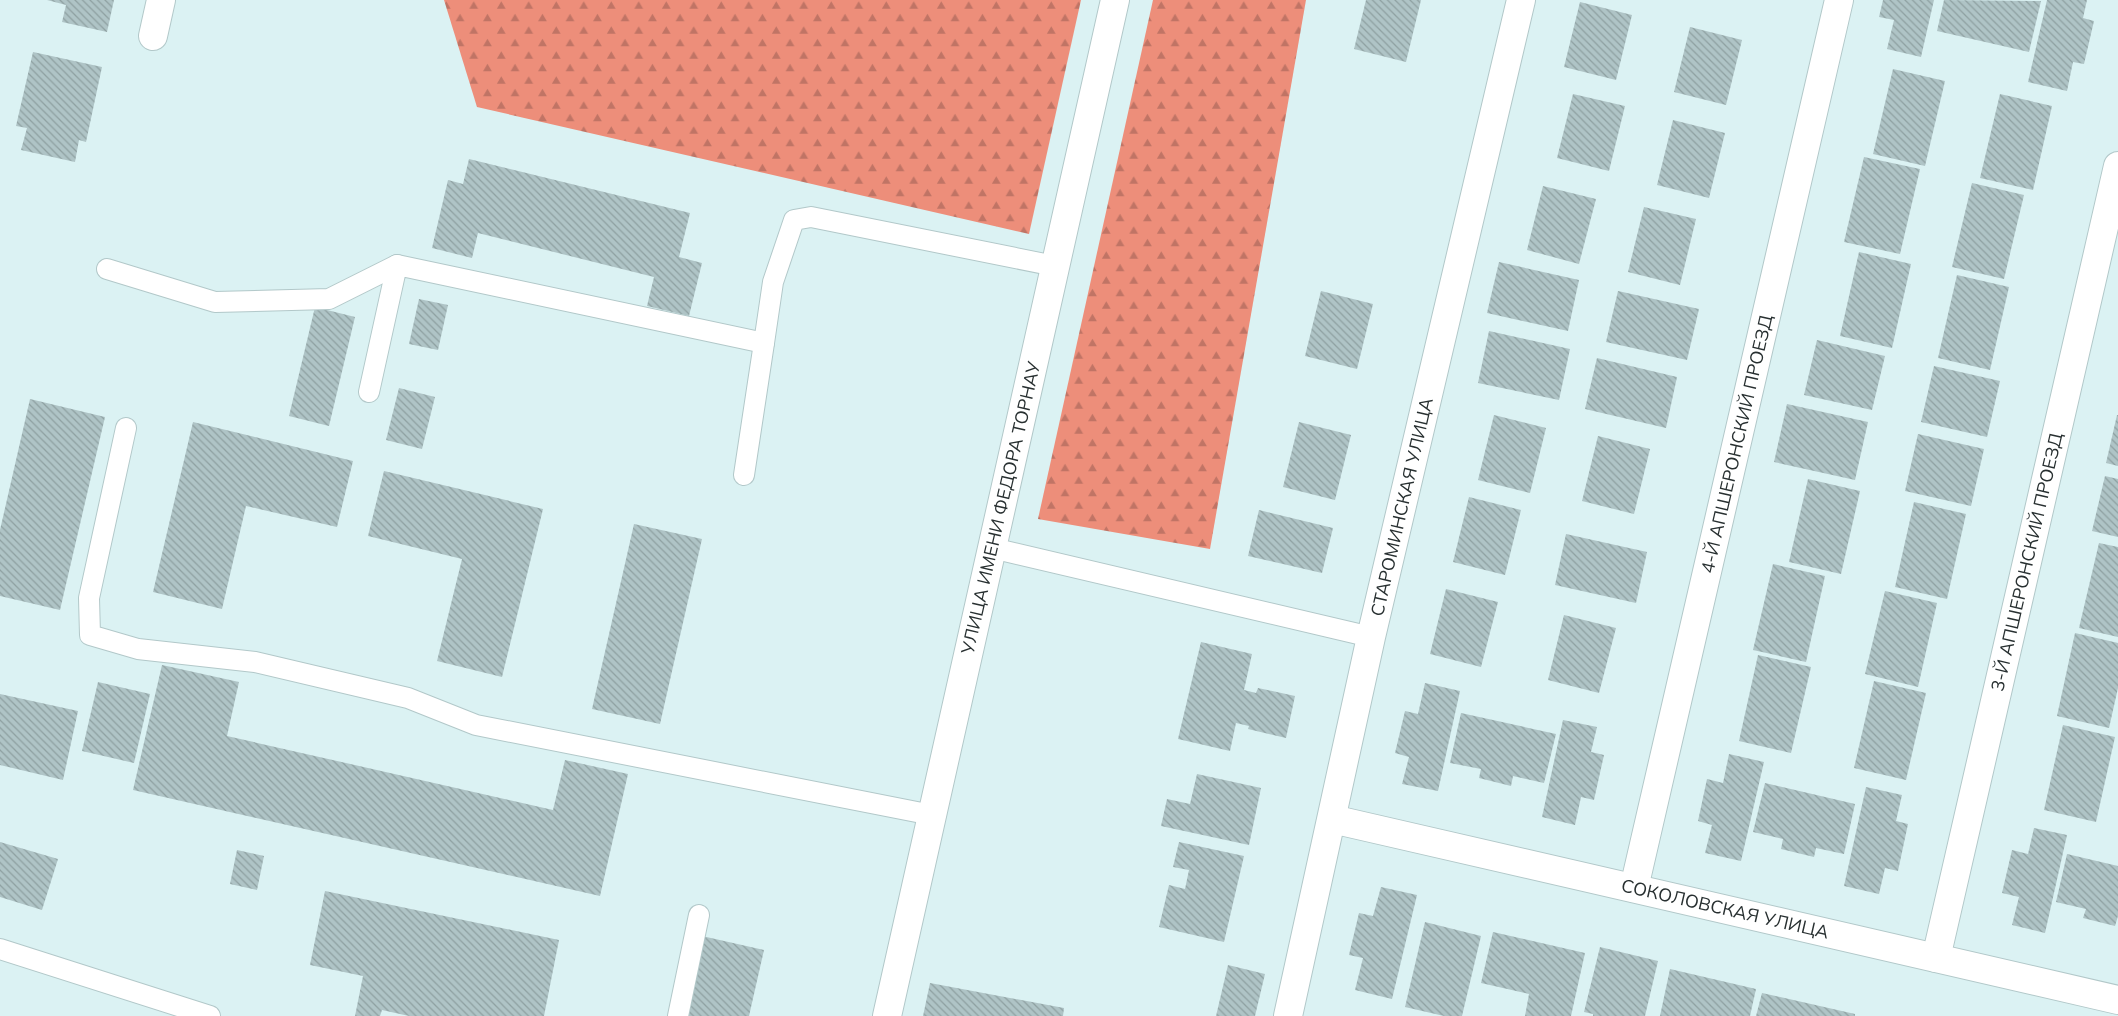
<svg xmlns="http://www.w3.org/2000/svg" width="2118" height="1016" viewBox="0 0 2118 1016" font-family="Mulish,sans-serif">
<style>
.forest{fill:url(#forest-firs)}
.building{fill:url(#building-back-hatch)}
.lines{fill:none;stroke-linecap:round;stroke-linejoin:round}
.service-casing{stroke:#b2c8c9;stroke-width:22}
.minor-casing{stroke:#b2c8c9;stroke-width:30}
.tertiary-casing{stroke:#b2c8c9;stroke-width:30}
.service{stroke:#fff;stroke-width:20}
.minor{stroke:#fff;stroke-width:28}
.tertiary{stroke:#fff;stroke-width:28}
.labels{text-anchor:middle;stroke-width:5;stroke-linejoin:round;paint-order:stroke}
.street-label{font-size:18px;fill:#283031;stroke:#fff}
</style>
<defs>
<pattern id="forest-firs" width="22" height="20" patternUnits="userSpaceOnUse" patternTransform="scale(1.25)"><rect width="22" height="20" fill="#ed8e7a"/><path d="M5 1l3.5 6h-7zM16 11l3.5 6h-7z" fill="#c07465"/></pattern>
<pattern id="building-back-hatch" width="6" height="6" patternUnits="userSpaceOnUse" patternTransform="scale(1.25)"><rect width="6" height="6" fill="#afc4c6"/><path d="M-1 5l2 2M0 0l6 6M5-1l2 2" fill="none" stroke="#8ea0a1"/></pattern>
</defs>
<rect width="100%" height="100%" fill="#dbf2f3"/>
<!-- forest -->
<g class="forest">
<polygon points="444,0 1081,0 1029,234 477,107"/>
<polygon points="1153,0 1306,0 1210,549 1038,519"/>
</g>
<!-- building -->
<g class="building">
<polygon points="47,0 114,0 107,32 62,22 66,5"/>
<polygon points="1366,0 1421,0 1406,62 1354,49"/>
<polygon points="1883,0 1934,0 1921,57 1887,49 1894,20 1879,17"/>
<polygon points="1944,0 2041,1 2029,52 1937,31"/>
<polygon points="2047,0 2087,0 2083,18 2094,21 2084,64 2073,62 2067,91 2028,82"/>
<polygon points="1580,2 1632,15 1616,80 1564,67"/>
<polygon points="1690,27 1742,40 1726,105 1674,92"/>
<polygon points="33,52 102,67 86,142 79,140 75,162 21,150 27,128 16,126"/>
<polygon points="1893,69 1945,81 1925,166 1873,154"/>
<polygon points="1573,94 1625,106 1609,171 1557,158"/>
<polygon points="2000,94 2052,106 2033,190 1980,178"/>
<polygon points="1673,120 1725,133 1709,198 1657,185"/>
<polygon points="1864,157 1920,169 1900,254 1844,242"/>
<polygon points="469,159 690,213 679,257 702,263 689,316 647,306 654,277 478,233 472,258 432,248 448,180 463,184"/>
<polygon points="1972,183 2024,195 2004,279 1952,267"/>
<polygon points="1543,186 1596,199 1579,264 1527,250"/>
<polygon points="1644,207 1696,219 1680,285 1628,272"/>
<polygon points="1859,252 1911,264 1892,348 1840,336"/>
<polygon points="1499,262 1579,280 1568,331 1487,313"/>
<polygon points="1957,275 2009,287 1990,370 1938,358"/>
<polygon points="1321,291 1373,304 1357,369 1305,356"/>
<polygon points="1618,291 1699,309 1687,360 1606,342"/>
<polygon points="419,299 448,305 438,350 409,344"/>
<polygon points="315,307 355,317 329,426 289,416"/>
<polygon points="1489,331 1570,349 1559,400 1478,383"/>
<polygon points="1817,340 1885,356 1872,410 1804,395"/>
<polygon points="1597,358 1677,377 1666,428 1585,409"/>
<polygon points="1934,366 2000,381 1987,437 1921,422"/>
<polygon points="399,388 435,397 422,449 386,440"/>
<polygon points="30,399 105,417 60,610 0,596 0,530"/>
<polygon points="1787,404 1868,422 1855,480 1774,462"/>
<polygon points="1494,415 1546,428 1530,493 1478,480"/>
<polygon points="2117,415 2118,415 2118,466 2106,463"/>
<polygon points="193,422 353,461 337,527 246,506 222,609 153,592"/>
<polygon points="1299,422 1351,435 1335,500 1283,487"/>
<polygon points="1918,434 1984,449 1971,506 1905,491"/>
<polygon points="1598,436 1650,449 1634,514 1582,501"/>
<polygon points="384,471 543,509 502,677 437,661 462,559 368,536"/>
<polygon points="2105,476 2118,479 2118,537 2092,531"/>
<polygon points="1808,479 1860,491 1841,574 1789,562"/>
<polygon points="1469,497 1521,510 1505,575 1453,562"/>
<polygon points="1914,502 1966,514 1947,599 1895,587"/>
<polygon points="1259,510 1333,528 1322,573 1248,556"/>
<polygon points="634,524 702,539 660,724 592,709"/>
<polygon points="1566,534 1647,552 1636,603 1555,585"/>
<polygon points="2099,543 2118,547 2118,637 2079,628"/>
<polygon points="1773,564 1825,576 1806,662 1753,650"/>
<polygon points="1446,589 1498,602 1481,667 1430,654"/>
<polygon points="1885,591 1937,603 1918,687 1865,674"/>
<polygon points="1564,615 1616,628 1599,693 1548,680"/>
<polygon points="2075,633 2118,643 2118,688 2109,728 2057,716"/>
<polygon points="1201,642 1252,654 1244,690 1256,693 1258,688 1295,696 1286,738 1248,729 1249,726 1236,723 1230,751 1178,739"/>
<polygon points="1758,655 1811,667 1791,753 1739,741"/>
<polygon points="162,665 239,682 227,736 553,810 565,760 628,774 600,896 133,790"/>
<polygon points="1874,681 1926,693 1906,780 1854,768"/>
<polygon points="98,682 150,694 134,763 82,751"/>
<polygon points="1425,683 1460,691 1438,791 1402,784 1409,757 1395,753 1405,711 1418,714"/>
<polygon points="0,694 78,711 63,780 0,765"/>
<polygon points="1461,713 1556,734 1544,783 1513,776 1511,786 1479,778 1481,769 1450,763"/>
<polygon points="1563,720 1597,727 1591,752 1604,755 1594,800 1581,797 1575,825 1542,817"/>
<polygon points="2063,725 2115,737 2096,822 2044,810"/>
<polygon points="1729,754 1764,762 1741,861 1705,853 1712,825 1698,821 1707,779 1723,783"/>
<polygon points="1197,774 1261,788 1249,845 1161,826 1167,799 1190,804"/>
<polygon points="1765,783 1855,804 1844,854 1816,848 1814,857 1781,849 1783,839 1753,832"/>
<polygon points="1866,787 1902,795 1896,821 1908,824 1898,871 1885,868 1879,894 1844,886"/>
<polygon points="2034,828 2067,835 2045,933 2012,925 2019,897 2002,893 2012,850 2028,854"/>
<polygon points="0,842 58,859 42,910 0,897"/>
<polygon points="1179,842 1244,856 1224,942 1159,927 1169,885 1185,889 1189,870 1173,867"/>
<polygon points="237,850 264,856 257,890 230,884"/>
<polygon points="2067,854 2118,866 2118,916 2115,926 2083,918 2086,909 2056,902"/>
<polygon points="1381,887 1417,895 1392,999 1355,990 1363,958 1349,955 1359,913 1373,916"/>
<polygon points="325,891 559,940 544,1016 409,1016 382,1010 380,1016 355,1016 363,976 310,965"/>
<polygon points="1425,922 1481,936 1462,1016 1444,1016 1405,1007"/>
<polygon points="1493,932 1585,953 1571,1016 1525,1016 1529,994 1481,983"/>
<polygon points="702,936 764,950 749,1016 683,1016"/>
<polygon points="1600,947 1658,961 1645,1016 1593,1016 1593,1014 1584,1012"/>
<polygon points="1228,965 1265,974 1255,1016 1216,1016"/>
<polygon points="1670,969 1756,989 1750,1016 1660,1016"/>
<polygon points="930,983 1064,1008 1063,1016 923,1016"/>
<polygon points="1762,993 1855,1014 1855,1016 1756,1016"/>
</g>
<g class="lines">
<!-- service casing -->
<g class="service-casing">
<g id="service">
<polyline points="107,269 215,302 329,299 397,265"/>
<polyline points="369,392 397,265 764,343 773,282 794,220 811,217 1055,266"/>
<polyline points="126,428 89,598 90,635 138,649 255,662 408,698 476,725 932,815"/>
<polyline points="744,475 764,343"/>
<polyline points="992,548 1371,637"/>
<polyline points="0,949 210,1016"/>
<polyline points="678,1016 699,915"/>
</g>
</g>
<!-- minor casing -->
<g class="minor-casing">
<g id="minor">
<polyline points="153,36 161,0"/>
<polyline points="1332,819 2118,1000"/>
<polyline points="1634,888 1839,0"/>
<polyline points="1936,958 2118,166"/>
<polyline points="1288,1016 1371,637 1521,0"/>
</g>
</g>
<!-- tertiary casing -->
<g class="tertiary-casing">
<polyline id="tertiary" points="887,1016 1115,0"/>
</g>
<!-- service -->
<use href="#service" class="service"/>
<!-- minor -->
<use href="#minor" class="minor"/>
<!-- tertiary -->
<use href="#tertiary" class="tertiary"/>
</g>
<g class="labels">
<!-- street labels -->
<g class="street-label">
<text transform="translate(1737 444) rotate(-77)" y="6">4-Й АПШЕРОНСКИЙ ПРОЕЗД</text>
<text transform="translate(1402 507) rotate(-77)" y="6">СТАРОМИНСКАЯ УЛИЦА</text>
<text transform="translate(1001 508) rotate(-77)" y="6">УЛИЦА ИМЕНИ ФЕДОРА ТОРНАУ</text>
<text transform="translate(2027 562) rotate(-77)" y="6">3-Й АПШЕРОНСКИЙ ПРОЕЗД</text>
<text transform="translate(1725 909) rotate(13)" y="6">СОКОЛОВСКАЯ УЛИЦА</text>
</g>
</g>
</svg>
